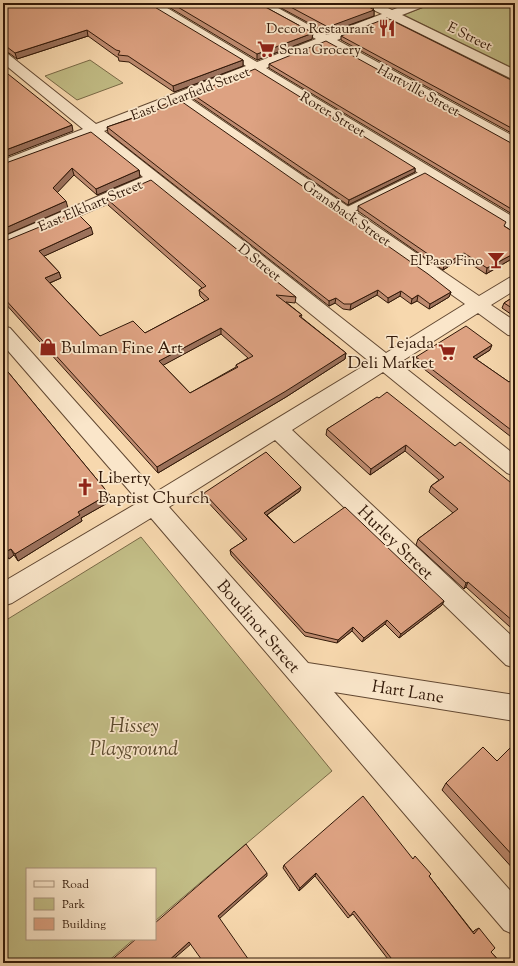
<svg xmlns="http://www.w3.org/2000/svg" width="518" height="966" viewBox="0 0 518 966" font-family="'Sorts Mill Goudy',serif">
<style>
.green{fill:#c2bd86;stroke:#7a6a47}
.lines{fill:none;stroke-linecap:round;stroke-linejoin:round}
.service-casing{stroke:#624832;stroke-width:2}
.minor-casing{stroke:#624832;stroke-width:2}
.service{fill:#fae6ca;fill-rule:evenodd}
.minor{fill:#fae6ca;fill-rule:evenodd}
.wall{fill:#be8b70;stroke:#311808;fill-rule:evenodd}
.shaded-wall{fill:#9b715b;stroke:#311808}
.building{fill:#dda282;stroke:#311808;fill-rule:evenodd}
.labels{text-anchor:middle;stroke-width:3.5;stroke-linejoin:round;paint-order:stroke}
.far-poi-label{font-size:14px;fill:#311808;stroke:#fae6ca;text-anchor:end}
.far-street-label{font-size:14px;fill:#311808;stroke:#fae6ca}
.poi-label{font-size:17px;fill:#311808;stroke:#fae6ca;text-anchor:start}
.street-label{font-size:17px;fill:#311808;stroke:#fae6ca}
.near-park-label{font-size:20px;font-style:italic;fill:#5c4a2e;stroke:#fae6ca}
</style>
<rect width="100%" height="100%" fill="#f7d8ae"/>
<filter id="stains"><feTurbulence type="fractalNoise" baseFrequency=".005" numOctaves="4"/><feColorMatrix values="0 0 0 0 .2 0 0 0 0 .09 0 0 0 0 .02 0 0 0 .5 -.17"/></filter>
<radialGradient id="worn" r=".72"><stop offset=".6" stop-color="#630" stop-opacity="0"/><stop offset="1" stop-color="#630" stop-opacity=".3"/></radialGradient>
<!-- green -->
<g class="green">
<polygon points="434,3 515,3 515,69 404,15"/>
<polygon points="90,60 123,83 77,100 45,76"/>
<polygon points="141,537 332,771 155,921 155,869 27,869 27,939 134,939 106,963 8,963 3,954 3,622"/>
</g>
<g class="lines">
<!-- service casing -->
<g class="service-casing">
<polygon id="service" points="427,168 430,169 432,171 430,173 349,214 345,215 340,212 341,210"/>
</g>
<!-- minor casing -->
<g class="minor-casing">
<path id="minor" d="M145,3H159L257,62L316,39L256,6L254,3H269L327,35L382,14L365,6L363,3H378L392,10L410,3H427L425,6L402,15L515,70V79L510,78L391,19L337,40L515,137V147L510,146L326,44L266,68L515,218V230L509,229L255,72L189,98L479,296L509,278L515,276V290L491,305L515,321V336L508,335L478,313L399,363L515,455V476L507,473L383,372L292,430L515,639V668L506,665L275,440L169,507L308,663L515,695V721L334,692L515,896V935L504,930L151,518L12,603L3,606V582L139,502L3,345V326L10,328L156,492L370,362L152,185L3,248V237L143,177L92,136L3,170V160L83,129L3,63V53L8,54L96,124L246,66L147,6ZM177,102L465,304L386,353L104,131Z"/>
</g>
<!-- service -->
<use href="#service" class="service"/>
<!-- minor -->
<use href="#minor" class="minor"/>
</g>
<!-- wall -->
<g class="wall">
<polygon points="3,3 243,60 243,66 174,92 129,62 119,61 118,57 117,57 88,36 17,59 9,53 3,52"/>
<polygon points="162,3 258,3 313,33 312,39 257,60"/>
<polygon points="272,3 369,3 374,5 373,9 374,10 374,16 327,33"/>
<polygon points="381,3 395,3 387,6"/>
<polygon points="341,36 515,82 515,135 341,40"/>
<polygon points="269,64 511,143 515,143 515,210 512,214 269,68"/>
<polygon points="192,94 415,168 415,172 348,205 192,98"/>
<polygon points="158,107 451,292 449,297 429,309 417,301 411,304 400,296 388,303 377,295 350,310 343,309 335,303 329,306 108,133 107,127 158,109"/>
<polygon points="3,164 139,170 140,177 97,195 74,175 57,192 68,208"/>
<path d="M107,199L296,297L295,303L286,302L302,315L301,317L346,353L345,359L286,397L158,473L3,301V242L93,234L44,256L59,272L61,278L50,283L100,336L145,333L205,301L200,296L199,290L202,288L108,205ZM221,334L248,358L236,365V367L190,393L163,365Z"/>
<polygon points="358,206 504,226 515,233 515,257 486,274 462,258 443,270 358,211"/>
<polygon points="515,296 515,317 502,308 504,303"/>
<polygon points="490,350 476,359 509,382 515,378 515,440 415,362 416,357"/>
<polygon points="3,366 109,494 111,501 81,518 82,521 18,561 14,555 9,559 3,551"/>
<polygon points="379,398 455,446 515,623 510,627 466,587 464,589 416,545 418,539 453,513 429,492 431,486 439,480 405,451 370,475 326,435 327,429"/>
<polygon points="300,491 267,515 294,543 444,601 442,605 399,638 385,624 362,642 352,631 337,643 305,636 231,555 230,550 244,541 204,498 204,493"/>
<polygon points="515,743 515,871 442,790 446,783 497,761"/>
<polygon points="413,859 429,876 473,932 475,930 479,928 491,952 501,963 391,963 353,914 348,918 315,876 299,891 283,868 284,865"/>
</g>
<!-- shaded-wall -->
<g class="shaded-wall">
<polygon points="388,3 395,3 387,6"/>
<polygon points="374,5 373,10 374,10 374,16 327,33 328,27"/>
<polygon points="87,30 88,36 17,59 15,53"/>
<polygon points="313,33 312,39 257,60 257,54"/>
<polygon points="243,60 243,66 174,92 173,86"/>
<polygon points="72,125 73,131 3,158 3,151"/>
<polygon points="72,168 74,175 55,195 53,188"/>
<polygon points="415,168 415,172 348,205 349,200"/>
<polygon points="139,170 140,177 97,195 96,189"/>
<polygon points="66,201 68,208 3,236 3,229"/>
<polygon points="91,227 93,234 40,258 39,251"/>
<polygon points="464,253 462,258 443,270 444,265"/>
<polygon points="515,253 515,257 486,274 487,268"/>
<polygon points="59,272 61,278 47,284 45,278"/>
<polygon points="378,290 377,295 350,310 351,304"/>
<polygon points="401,291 400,296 388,303 388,298"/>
<polygon points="451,292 449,297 429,309 430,304"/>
<polygon points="418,295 417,301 411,304 412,299"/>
<polygon points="336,298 335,303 329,306 329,301"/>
<polygon points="221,328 221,334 160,367 159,361"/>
<polygon points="492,345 490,350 471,362 473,357"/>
<polygon points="346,353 345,359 286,397 158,473 157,467"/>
<polygon points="406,445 405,451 370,475 371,469"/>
<polygon points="301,487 300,491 264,517 264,513"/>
<polygon points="109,494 111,501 81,518 82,521 18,561 15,554 78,512"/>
<polygon points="11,549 14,555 9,559 5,552"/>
<polygon points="468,582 466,587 464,589 466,583"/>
<polygon points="444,601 442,605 399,638 401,634"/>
<polygon points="387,620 385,624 362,642 364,638"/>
<polygon points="515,621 515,623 510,627 514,622"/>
<polygon points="353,627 352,631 337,643 338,640"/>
<polygon points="267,873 267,876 219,919 218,916"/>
<polygon points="316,873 315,876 299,891 300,888"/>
<polygon points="189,942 191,944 169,963 166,963"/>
</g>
<!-- building -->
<g class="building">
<polygon points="3,3 148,3 243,60 173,86 128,56 118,55 120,51 116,50 87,30 15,53 7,47 3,46"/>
<polygon points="171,3 258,3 313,33 257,54"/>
<polygon points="283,3 369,3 374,5 369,7 374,10 328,27"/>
<polygon points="387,18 515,82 515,130 341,36"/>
<polygon points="326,41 511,143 515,143 515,207 513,210 269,64"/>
<polygon points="255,69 415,168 349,200 192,94"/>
<polygon points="3,71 8,74 72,125 3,151"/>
<polygon points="178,99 428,274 451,292 430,304 418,295 412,299 401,291 388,298 378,290 351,304 344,304 336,298 329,301 107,127 160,109 158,107"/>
<polygon points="91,132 139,170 96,189 72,168 53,188 66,201 3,229 3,164"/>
<polygon points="425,173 506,222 504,226 515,233 515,253 487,268 464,253 444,265 358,206"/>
<path d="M151,180L296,297L276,295L302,315L299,316L346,353L286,391L157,467L3,297V242L76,212L91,227L39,251L59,272L45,278L100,336L133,321L145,333L209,299L199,290L206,286L200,280L107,199ZM221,328L253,356L236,365L238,367L190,393L159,361Z"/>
<polygon points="515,296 515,310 504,303"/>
<polygon points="466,326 492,345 473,357 509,382 515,378 515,433 416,357"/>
<polygon points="3,366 109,494 78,512 80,515 15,554 11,549 5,552 3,549"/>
<polygon points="387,392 455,446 460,442 515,486 515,621 514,622 468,582 466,583 418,539 458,509 431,486 444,477 406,445 371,469 327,429 377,397 379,398"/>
<polygon points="266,452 301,487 264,513 294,543 345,507 444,601 401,634 387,620 364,638 353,627 338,640 305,632 230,550 247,539 204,493"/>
<polygon points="515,743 515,858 446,783 483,747 497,761"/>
<polygon points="363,796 413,859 415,856 431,874 429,876 474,934 479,928 495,948 491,952 501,963 395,963 354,911 350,916 316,873 300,888 284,865"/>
<polygon points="246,844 267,873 218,916 251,963 204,963 189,942 166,963 108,963 136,939 155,939 155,923"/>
</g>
<!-- icons -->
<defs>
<g id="restaurant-bare" transform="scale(1.38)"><path d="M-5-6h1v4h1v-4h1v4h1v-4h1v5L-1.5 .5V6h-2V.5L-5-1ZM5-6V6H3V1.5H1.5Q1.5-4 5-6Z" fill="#8f2418" stroke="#fae6ca" stroke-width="2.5" paint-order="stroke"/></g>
<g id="supermarket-bare" transform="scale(1.38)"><path d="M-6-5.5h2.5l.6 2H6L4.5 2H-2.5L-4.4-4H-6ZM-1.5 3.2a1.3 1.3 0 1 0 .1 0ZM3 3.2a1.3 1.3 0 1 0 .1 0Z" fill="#8f2418" stroke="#fae6ca" stroke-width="2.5" paint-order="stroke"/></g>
<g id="bar-bare" transform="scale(1.38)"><path d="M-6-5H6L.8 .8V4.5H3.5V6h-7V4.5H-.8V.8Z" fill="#8f2418" stroke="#fae6ca" stroke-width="2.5" paint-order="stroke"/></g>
<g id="shop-bare" transform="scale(1.38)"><path d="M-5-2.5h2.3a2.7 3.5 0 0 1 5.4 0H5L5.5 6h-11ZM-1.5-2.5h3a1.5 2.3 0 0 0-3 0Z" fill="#8f2418" stroke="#fae6ca" stroke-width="2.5" paint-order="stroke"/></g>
<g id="church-bare" transform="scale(1.38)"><path d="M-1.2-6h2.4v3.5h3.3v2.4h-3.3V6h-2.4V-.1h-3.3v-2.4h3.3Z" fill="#8f2418" stroke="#fae6ca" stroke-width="2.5" paint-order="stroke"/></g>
</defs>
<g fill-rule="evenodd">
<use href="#restaurant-bare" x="387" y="28"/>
<use href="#supermarket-bare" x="266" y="49"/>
<use href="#bar-bare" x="496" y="260"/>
<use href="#shop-bare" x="48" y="347"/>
<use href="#supermarket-bare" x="447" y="352"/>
<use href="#church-bare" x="85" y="487"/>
</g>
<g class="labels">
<!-- far-poi labels -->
<g class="far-poi-label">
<text x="374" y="33">Decoo Restaurant</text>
<text x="279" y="54" text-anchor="start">Sena Grocery</text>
<text x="483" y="265">El Paso Fino</text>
</g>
<!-- far-street labels -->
<g class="far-street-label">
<text transform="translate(470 36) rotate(26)" y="5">E Street</text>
<text transform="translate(419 90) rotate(29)" y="5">Hartville Street</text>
<text transform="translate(190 93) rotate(-21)" y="5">East Clearfield Street</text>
<text transform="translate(333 114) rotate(31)" y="5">Rorer Street</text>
<text transform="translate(90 205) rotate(-23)" y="5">East Elkhart Street</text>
<text transform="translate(347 213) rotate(35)" y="5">Gransback Street</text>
<text transform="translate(260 262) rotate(39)" y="5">D Street</text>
</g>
<!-- poi labels -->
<g class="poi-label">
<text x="434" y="348" text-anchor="end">Tejada<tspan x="434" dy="20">Deli Market</tspan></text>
<text x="61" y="353">Bulman Fine Art</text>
<text x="98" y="483">Liberty<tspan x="98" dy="20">Baptist Church</tspan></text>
</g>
<!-- street labels -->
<g class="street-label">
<text transform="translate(396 542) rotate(44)" y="6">Hurley Street</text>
<text transform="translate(259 626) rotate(49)" y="6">Boudinot Street</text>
<text transform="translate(408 691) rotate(9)" y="6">Hart Lane</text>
</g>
<!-- near-park labels -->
<g class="near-park-label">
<text x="134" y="732">Hissey<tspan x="134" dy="23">Playground</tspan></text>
</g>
</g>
<!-- margin -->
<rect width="518" height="966" fill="none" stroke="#f7d8ae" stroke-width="16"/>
<rect x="4" y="4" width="510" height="958" fill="none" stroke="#311808" stroke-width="2"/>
<rect x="8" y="8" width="502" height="950" fill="none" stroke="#311808"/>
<!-- legend -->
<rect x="26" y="868" width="130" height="72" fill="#fae6ca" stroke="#aa947c"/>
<rect x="34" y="881" width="20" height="6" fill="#fae6ca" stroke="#aa947c"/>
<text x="62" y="888" font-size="12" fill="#311808">Road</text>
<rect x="34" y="898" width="20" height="12" fill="#c2bd86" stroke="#aa947c"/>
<text x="62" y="908" font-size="12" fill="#311808">Park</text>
<rect x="34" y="918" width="20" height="12" fill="#dda282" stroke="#aa947c"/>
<text x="62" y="928" font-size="12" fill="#311808">Building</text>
<rect width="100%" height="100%" filter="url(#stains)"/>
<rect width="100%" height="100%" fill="url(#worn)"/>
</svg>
